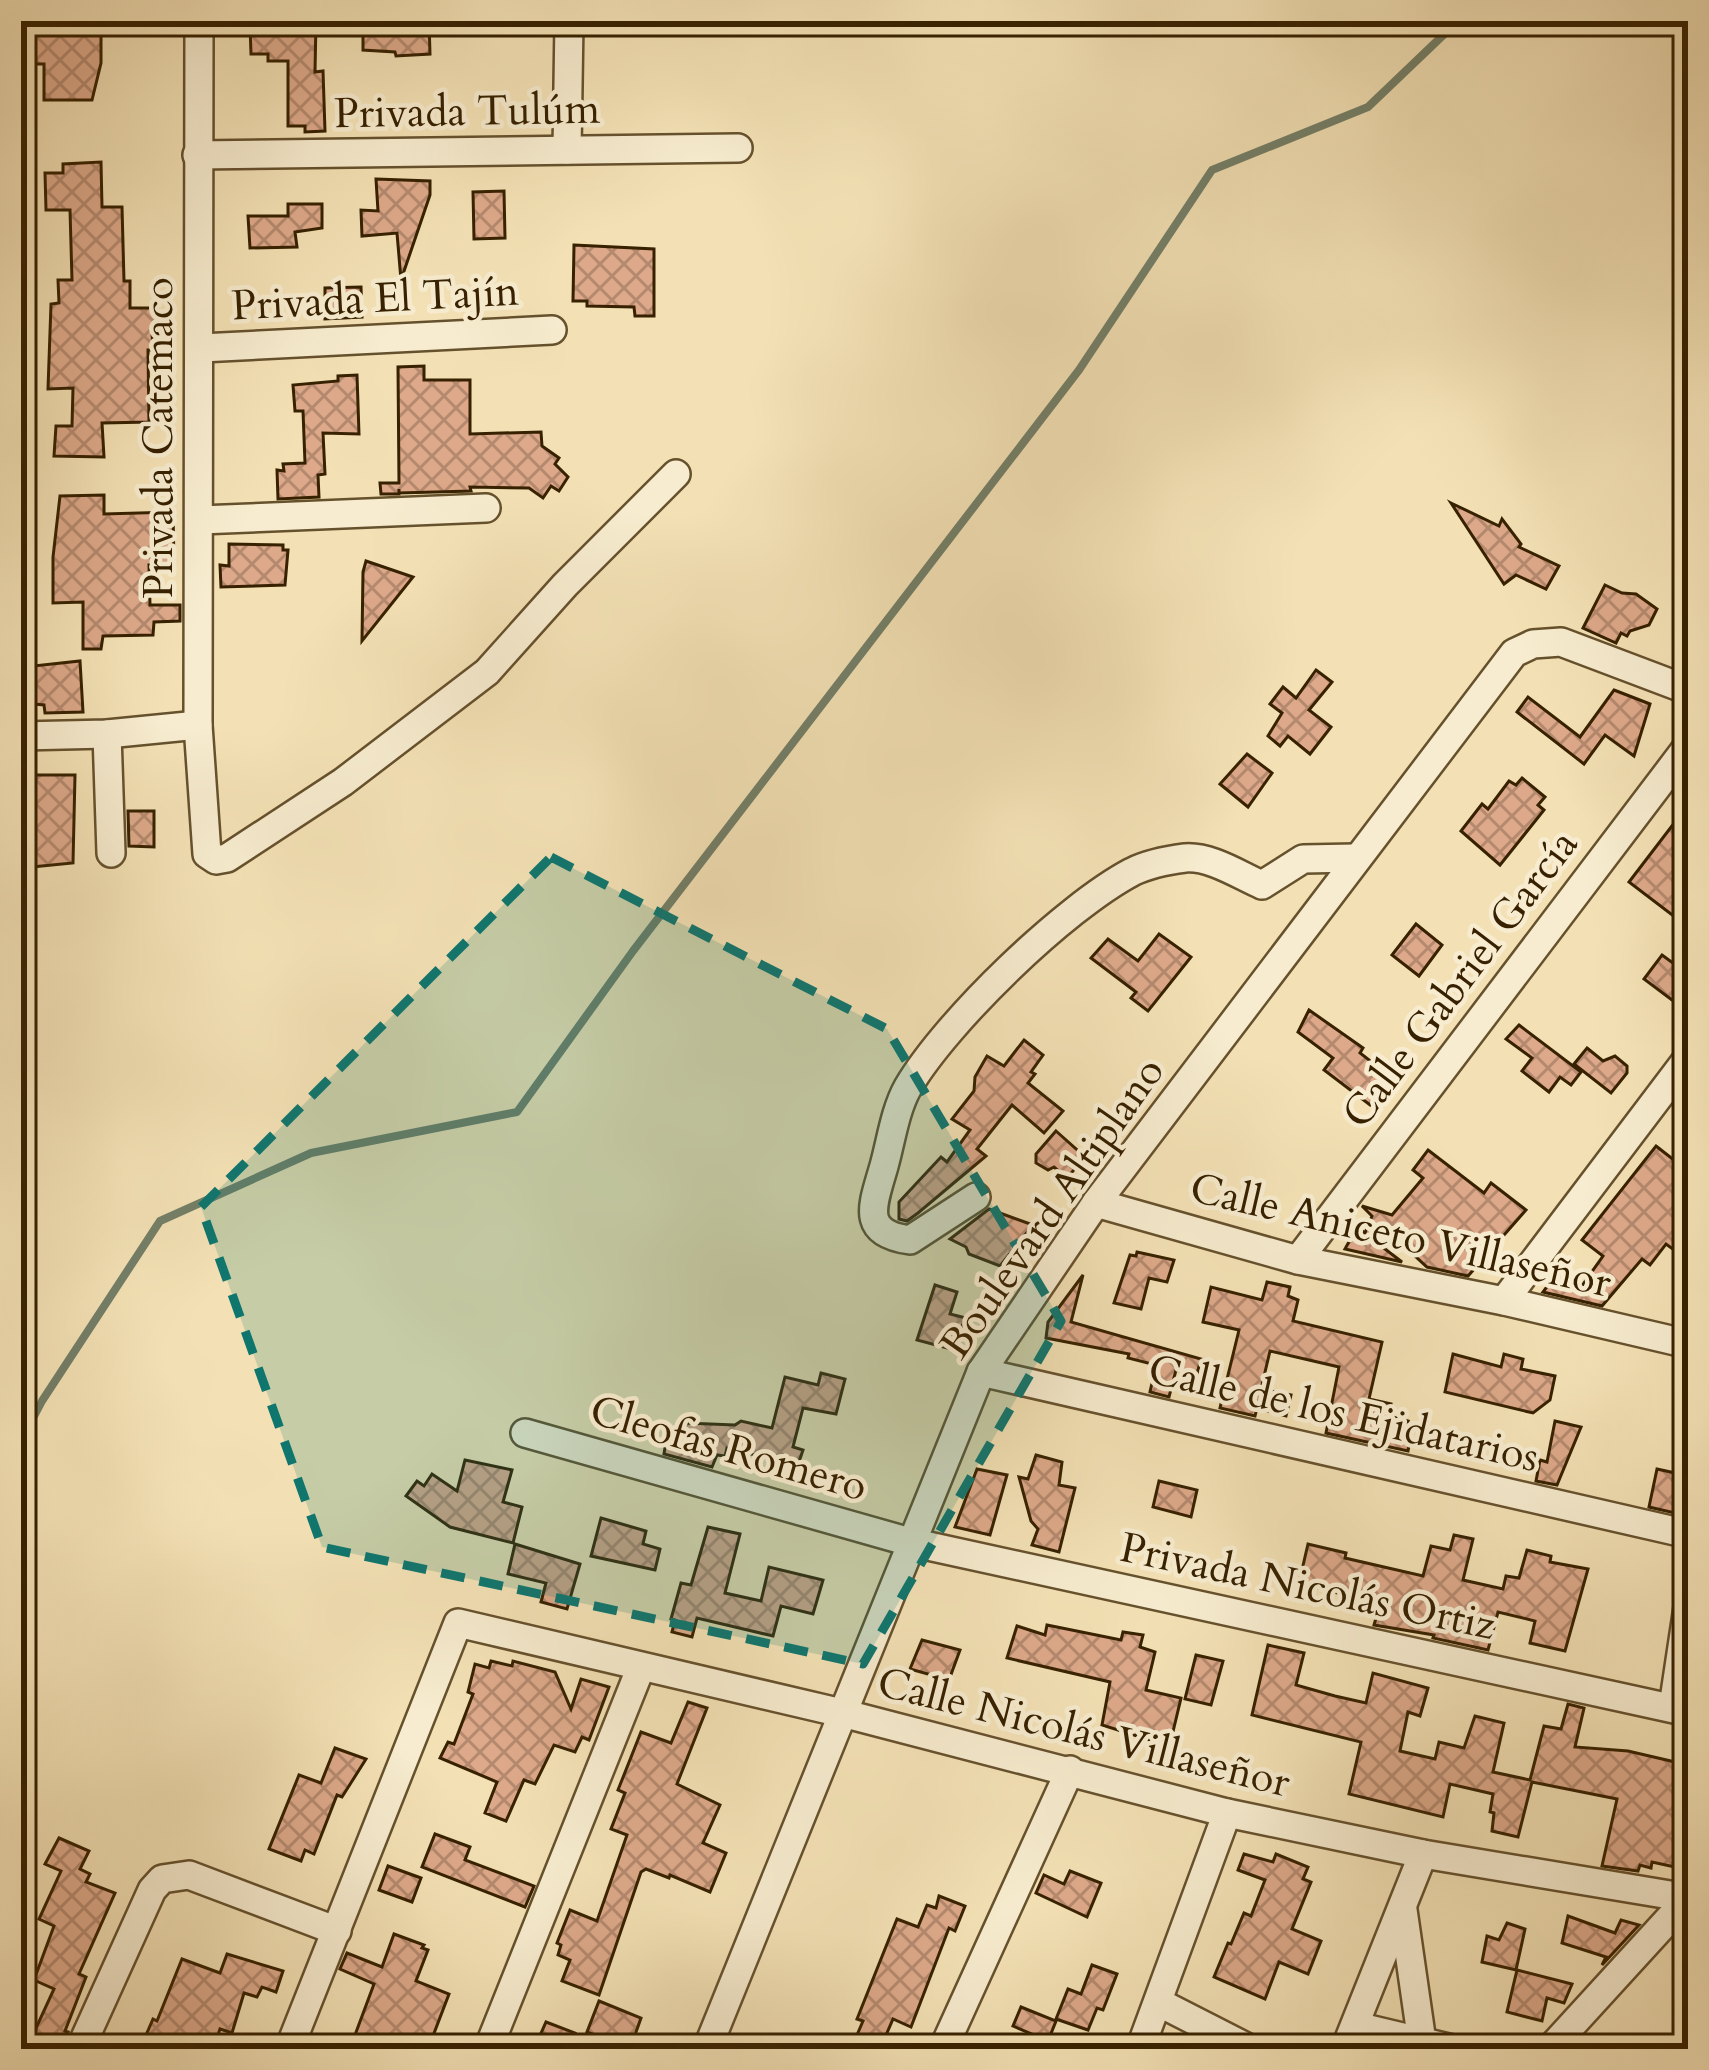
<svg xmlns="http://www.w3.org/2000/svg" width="1709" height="2070" viewBox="0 0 1709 2070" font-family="Cardo,serif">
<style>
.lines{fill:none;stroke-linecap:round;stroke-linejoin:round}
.stream{stroke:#737f68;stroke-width:8}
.building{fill:url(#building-cross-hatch);stroke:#372100;stroke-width:3}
.minor-casing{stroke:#66512d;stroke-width:32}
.minor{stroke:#f7eccf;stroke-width:27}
.marked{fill:#0f766e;fill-opacity:0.2;stroke:#0f766e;stroke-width:9;stroke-dasharray:24 15;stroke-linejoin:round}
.labels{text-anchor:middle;stroke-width:9;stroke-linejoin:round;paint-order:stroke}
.street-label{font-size:42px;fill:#372100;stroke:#f7eccf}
</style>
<defs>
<pattern id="building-cross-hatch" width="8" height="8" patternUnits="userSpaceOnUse" patternTransform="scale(3)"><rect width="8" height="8" fill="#dda98a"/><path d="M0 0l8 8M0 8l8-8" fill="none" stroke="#b4896e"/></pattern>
</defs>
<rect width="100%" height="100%" fill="#f3e1b5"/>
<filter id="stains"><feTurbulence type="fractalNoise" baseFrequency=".00167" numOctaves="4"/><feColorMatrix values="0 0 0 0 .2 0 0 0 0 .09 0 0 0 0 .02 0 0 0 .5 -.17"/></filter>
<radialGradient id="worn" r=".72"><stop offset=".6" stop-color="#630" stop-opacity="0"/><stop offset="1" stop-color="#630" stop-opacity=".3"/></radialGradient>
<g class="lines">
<!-- stream -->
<polyline class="stream" points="21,1441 42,1401 160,1221 311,1153 517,1112 633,951 1079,370 1212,170 1368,107 1458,21"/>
</g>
<!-- building -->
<g class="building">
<polygon points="259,21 316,21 315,72 323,71 325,131 305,132 305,126 288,126 288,61 268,61 268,54 251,54 250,26 258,26"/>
<polygon points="363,21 429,21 430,54 396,56 395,52 363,50"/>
<polygon points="101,26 101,63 92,100 44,100 44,64 30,64 29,28"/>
<polygon points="101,162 102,207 122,207 124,281 130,281 130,308 158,308 158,333 152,333 153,350 148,350 149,422 102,423 104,457 54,456 56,426 72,426 73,388 48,389 51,304 59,303 58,280 72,280 70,210 46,210 45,173 63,173 63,164"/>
<polygon points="376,179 430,181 430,195 401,280 397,233 362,236 361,210 378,211"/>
<polygon points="504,191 505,238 474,239 473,192"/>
<polygon points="288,204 322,204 322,228 295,232 297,247 250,248 248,216 288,216"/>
<polygon points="574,245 654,249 654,316 635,316 634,307 587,306 587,301 573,301"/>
<polygon points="361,287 362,317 325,319 325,288"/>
<polygon points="424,366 424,380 470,380 470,434 541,432 542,446 559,458 555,464 568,477 559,491 551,486 543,498 529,488 470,487 471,491 399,493 399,489 399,494 381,494 380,483 399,483 398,367"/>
<polygon points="357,375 359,434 323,433 325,474 318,475 319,497 278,499 277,470 284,471 283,464 305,463 303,411 295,411 293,385 338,381 338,376"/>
<polygon points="104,495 104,514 173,512 174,564 149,565 150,605 180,605 180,621 154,622 153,635 103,636 101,649 83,649 83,602 53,603 53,557 60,496"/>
<polygon points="1451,503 1499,526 1502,519 1521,544 1519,547 1559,566 1546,589 1516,575 1504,584"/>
<polygon points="229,544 283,545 283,550 288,550 285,585 221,587 220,565 229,566"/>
<polygon points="366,561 413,577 362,641 363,572"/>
<polygon points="1605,585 1622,593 1636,594 1657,609 1649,625 1630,631 1627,636 1621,633 1616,643 1583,628"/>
<polygon points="80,661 83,712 45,713 44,705 33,704 33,666"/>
<polygon points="1316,670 1332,682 1309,710 1331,727 1310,754 1288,736 1280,746 1268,736 1282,713 1270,704 1283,687 1296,698"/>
<polygon points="1614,690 1650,704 1634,756 1605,735 1584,764 1517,712 1528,697 1580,737"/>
<polygon points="1247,754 1272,773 1248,807 1220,784"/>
<polygon points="30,775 75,775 73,863 21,868 21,777"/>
<polygon points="1522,778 1545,797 1538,805 1544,810 1500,865 1461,831 1482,804 1488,809 1509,781 1516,785"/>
<polygon points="1688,805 1688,927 1629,882"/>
<polygon points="128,811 154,811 154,847 129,846"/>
<polygon points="1416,924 1442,945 1419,976 1392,955"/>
<polygon points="1159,934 1191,957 1148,1011 1131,998 1136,992 1091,958 1108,939 1138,961"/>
<polygon points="1662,955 1688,974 1688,1012 1644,979"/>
<polygon points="1309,1010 1363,1048 1360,1053 1391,1077 1370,1105 1324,1070 1333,1058 1298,1032"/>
<polygon points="1519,1025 1581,1072 1571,1085 1560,1077 1549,1092 1522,1071 1532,1058 1506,1039"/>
<polygon points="1024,1040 1043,1055 1031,1072 1035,1074 1028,1083 1063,1111 1044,1133 1012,1105 977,1149 986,1156 918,1213 907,1221 899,1219 899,1202 941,1157 947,1162 970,1130 952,1119 974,1091 975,1077 987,1056 1004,1066"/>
<polygon points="1587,1048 1603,1061 1615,1056 1627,1066 1627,1073 1611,1093 1574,1064"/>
<polygon points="1056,1131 1085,1157 1067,1178 1054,1167 1048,1170 1036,1163 1036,1154"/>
<polygon points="1656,1146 1688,1171 1688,1260 1666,1244 1650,1265 1642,1259 1602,1306 1543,1292 1557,1273 1579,1290 1603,1256 1582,1240"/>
<polygon points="1428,1150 1484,1193 1491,1183 1526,1210 1468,1276 1427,1267 1391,1234 1385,1249 1402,1262 1345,1249 1357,1227 1365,1233 1372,1216 1362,1206 1392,1215 1423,1178 1413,1170"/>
<polygon points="989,1209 1033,1225 1000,1266 969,1254 966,1247 950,1239"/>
<polygon points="1137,1252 1174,1260 1167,1282 1149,1278 1141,1309 1114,1303 1130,1255 1136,1256"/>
<polygon points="1083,1275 1071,1322 1201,1359 1197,1374 1176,1370 1169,1397 1150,1392 1156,1365 1128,1358 1129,1354 1046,1338 1048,1322"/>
<polygon points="1267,1282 1290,1287 1288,1296 1298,1300 1293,1321 1382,1342 1369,1399 1391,1404 1389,1416 1408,1421 1405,1429 1412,1431 1408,1451 1326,1433 1339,1367 1270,1351 1261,1389 1291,1395 1286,1416 1257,1408 1255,1416 1220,1408 1239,1330 1203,1322 1211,1287 1262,1300"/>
<polygon points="935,1285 957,1292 950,1314 966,1318 951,1349 917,1340"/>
<polygon points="1453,1354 1501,1367 1504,1354 1523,1359 1521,1369 1555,1376 1550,1400 1533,1413 1445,1392"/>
<polygon points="821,1373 845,1379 836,1414 803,1408 793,1447 803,1450 792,1483 775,1478 777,1470 769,1468 771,1459 727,1448 725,1456 717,1455 712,1467 664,1454 667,1435 680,1438 686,1423 735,1425 741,1421 772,1428 785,1377 818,1385"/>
<polygon points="1555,1421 1581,1427 1557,1485 1536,1481 1540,1460 1547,1462"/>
<polygon points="1036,1455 1062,1462 1059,1485 1075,1488 1059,1552 1032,1545 1038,1529 1031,1521 1019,1477 1028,1479"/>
<polygon points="465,1460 512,1470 503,1502 522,1507 513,1543 450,1527 406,1496 417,1481 424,1486 432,1474 457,1491"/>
<polygon points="977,1469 1007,1475 990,1535 955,1527"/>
<polygon points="1657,1469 1684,1475 1675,1513 1649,1507"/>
<polygon points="1159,1481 1197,1490 1191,1517 1153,1507"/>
<polygon points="601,1518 646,1531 643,1544 660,1549 655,1570 591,1556"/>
<polygon points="708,1527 740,1534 725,1593 761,1601 769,1567 823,1580 813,1614 781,1606 773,1636 697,1618 692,1637 672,1632 675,1620 671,1619 681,1583 691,1585"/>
<polygon points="1454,1535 1473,1539 1463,1580 1503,1589 1506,1576 1519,1578 1527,1550 1551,1556 1550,1562 1588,1569 1565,1651 1530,1643 1535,1621 1498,1612 1488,1650 1433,1638 1434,1635 1374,1625 1380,1604 1299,1583 1308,1544 1346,1553 1345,1558 1423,1576 1431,1546 1450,1550"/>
<polygon points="515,1544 580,1564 567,1609 541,1602 546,1583 508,1574"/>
<polygon points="1047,1625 1121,1640 1123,1632 1143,1635 1140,1647 1155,1652 1146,1690 1181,1698 1171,1740 1153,1736 1156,1742 1102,1725 1110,1682 1007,1658 1017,1626 1045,1635"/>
<polygon points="922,1640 960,1650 949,1680 910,1669"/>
<polygon points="1268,1645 1304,1653 1296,1685 1335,1696 1366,1703 1373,1673 1428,1688 1420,1716 1408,1712 1400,1751 1435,1759 1439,1742 1464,1748 1475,1716 1504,1723 1493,1772 1530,1780 1544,1726 1561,1729 1568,1704 1584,1708 1575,1747 1628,1751 1688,1765 1688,1857 1684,1869 1652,1862 1651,1868 1640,1865 1638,1871 1602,1866 1617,1799 1532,1782 1518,1837 1492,1831 1494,1813 1490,1812 1493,1794 1450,1784 1443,1817 1349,1794 1361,1742 1252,1715"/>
<polygon points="1196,1655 1223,1661 1211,1705 1185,1699"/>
<polygon points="491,1661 512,1666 513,1661 555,1672 571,1709 581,1679 609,1687 589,1740 582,1737 575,1752 554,1745 535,1784 524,1780 506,1821 485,1813 497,1782 440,1758 448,1742 454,1744 473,1694 468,1692 475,1664 489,1668"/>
<polygon points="688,1702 707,1708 677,1784 720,1805 703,1843 726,1853 710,1892 670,1875 669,1878 646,1869 641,1872 599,1995 562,1981 570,1960 558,1955 561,1945 557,1943 570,1910 597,1921 627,1835 611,1829 625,1793 618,1790 641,1732 671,1743"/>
<polygon points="335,1748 366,1759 342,1797 337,1795 314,1854 305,1850 301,1861 269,1849 299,1775 321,1783"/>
<polygon points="435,1834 470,1847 465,1860 534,1886 525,1907 422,1867"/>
<polygon points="59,1838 89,1851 80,1869 90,1874 86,1882 115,1893 79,1974 86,1977 65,2031 68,2032 62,2049 55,2049 31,2039 54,1989 34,1980 54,1926 39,1919 61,1871 45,1864"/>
<polygon points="1244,1854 1273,1862 1276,1854 1308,1867 1303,1879 1311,1882 1292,1929 1321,1941 1308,1974 1279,1962 1265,1999 1214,1977 1228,1943 1231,1944 1244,1913 1251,1916 1265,1880 1238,1870"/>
<polygon points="388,1866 421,1878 412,1902 379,1890"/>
<polygon points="1070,1871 1101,1883 1087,1917 1036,1893 1044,1875 1064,1884"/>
<polygon points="939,1896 965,1906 955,1931 949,1928 911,2027 893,2019 880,2049 851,2049 863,2021 857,2019 897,1919 918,1927 927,1905 936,1908"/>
<polygon points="1568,1916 1615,1933 1621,1920 1639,1925 1602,1965 1606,1957 1562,1943"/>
<polygon points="1507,1923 1525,1929 1516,1970 1482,1962 1487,1936 1499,1940"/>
<polygon points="394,1934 424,1945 422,1948 428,1950 416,1981 449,1994 428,2049 363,2049 367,2039 355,2035 374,1984 340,1969 347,1953 382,1967"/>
<polygon points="227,1954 283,1971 276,1992 262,1987 257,1997 244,1993 232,2033 220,2029 213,2049 140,2049 153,2019 157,2021 182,1959 220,1973"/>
<polygon points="1092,1965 1117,1974 1103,2010 1097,2008 1088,2030 1056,2019 1068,1989 1081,1994"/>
<polygon points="1517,1970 1572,1984 1564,2003 1547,1998 1542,2021 1507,2012"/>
<polygon points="599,2001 641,2018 630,2049 587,2032"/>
<polygon points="1021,2007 1056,2021 1048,2041 1013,2026"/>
<polygon points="546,2022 575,2033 568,2049 534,2049"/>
</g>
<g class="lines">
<!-- minor casing -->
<g class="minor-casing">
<g id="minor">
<polyline points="199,21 198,725 207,854 216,860 227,858 343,782 487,672 565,585 676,474"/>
<polyline points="567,150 569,21"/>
<polyline points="197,155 738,148"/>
<polyline points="201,348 552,330"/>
<polyline points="200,520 486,508"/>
<polyline points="107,734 111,853"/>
<polyline points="21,736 107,734 198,725"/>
<path d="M976,1197L910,1240C859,1233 873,1205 884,1166C891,1141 895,1110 908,1087C947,1021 1064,908 1132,872C1146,865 1169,860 1185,858C1211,856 1239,875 1262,885L1303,859L1355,858"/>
<polyline points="1096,1203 1298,1260 1504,1301 1688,1344"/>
<polyline points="1298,1260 1688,746"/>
<polyline points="1504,1301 1688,1058"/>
<polyline points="981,1372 1688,1534"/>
<polyline points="525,1433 910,1542 1688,1712"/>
<polyline points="1673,1707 1688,1607"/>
<polyline points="1403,1910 1422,2042"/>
<polyline points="1158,2002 1250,2049"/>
<polyline points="1356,2026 1453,2049"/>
<polyline points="80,2049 152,1890 162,1879 189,1875 337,1931"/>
<polyline points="289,2049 458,1623 846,1714 1227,1813 1423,1854 1688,1898"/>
<polyline points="488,2049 641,1667"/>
<polyline points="707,2049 981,1372 1096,1203 1514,653 1533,644 1561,642 1688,690"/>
<polyline points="943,2049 1070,1770"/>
<polyline points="1140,2049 1227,1813"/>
<polyline points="1345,2049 1423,1854"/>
<polyline points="1550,2049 1688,1898"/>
</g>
</g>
<!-- minor -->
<use href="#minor" class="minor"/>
</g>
<!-- marked area -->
<path class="marked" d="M551,857L887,1029L1061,1321L863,1664L322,1547L201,1207Z"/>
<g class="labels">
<!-- street labels -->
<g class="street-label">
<text transform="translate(467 110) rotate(-1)" y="15">Privada Tulúm</text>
<text transform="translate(375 297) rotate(-3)" y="15">Privada El Tajín</text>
<text transform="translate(157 438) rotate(-90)" y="15">Privada Catemaco</text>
<text transform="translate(1459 978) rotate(-53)" y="15">Calle Gabriel García</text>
<text transform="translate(1051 1207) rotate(-55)" y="15">Boulevard Altiplano</text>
<text transform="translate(1401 1234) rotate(13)" y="15">Calle Aniceto Villaseñor</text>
<text transform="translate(1344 1412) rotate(13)" y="15">Calle de los Ejidatarios</text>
<text transform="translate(729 1447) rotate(16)" y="15">Cleofas Romero</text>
<text transform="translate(1308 1585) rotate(12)" y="15">Privada Nicolás Ortiz</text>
<text transform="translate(1084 1731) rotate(14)" y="15">Calle Nicolás Villaseñor</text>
</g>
</g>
<!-- margin -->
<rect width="1709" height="2070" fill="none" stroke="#f3e1b5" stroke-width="72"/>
<rect x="24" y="24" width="1661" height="2022" fill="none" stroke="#372100" stroke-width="6"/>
<rect x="36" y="36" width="1637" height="1998" fill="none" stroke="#372100" stroke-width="3"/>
<rect width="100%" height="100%" filter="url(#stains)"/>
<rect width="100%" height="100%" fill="url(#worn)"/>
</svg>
